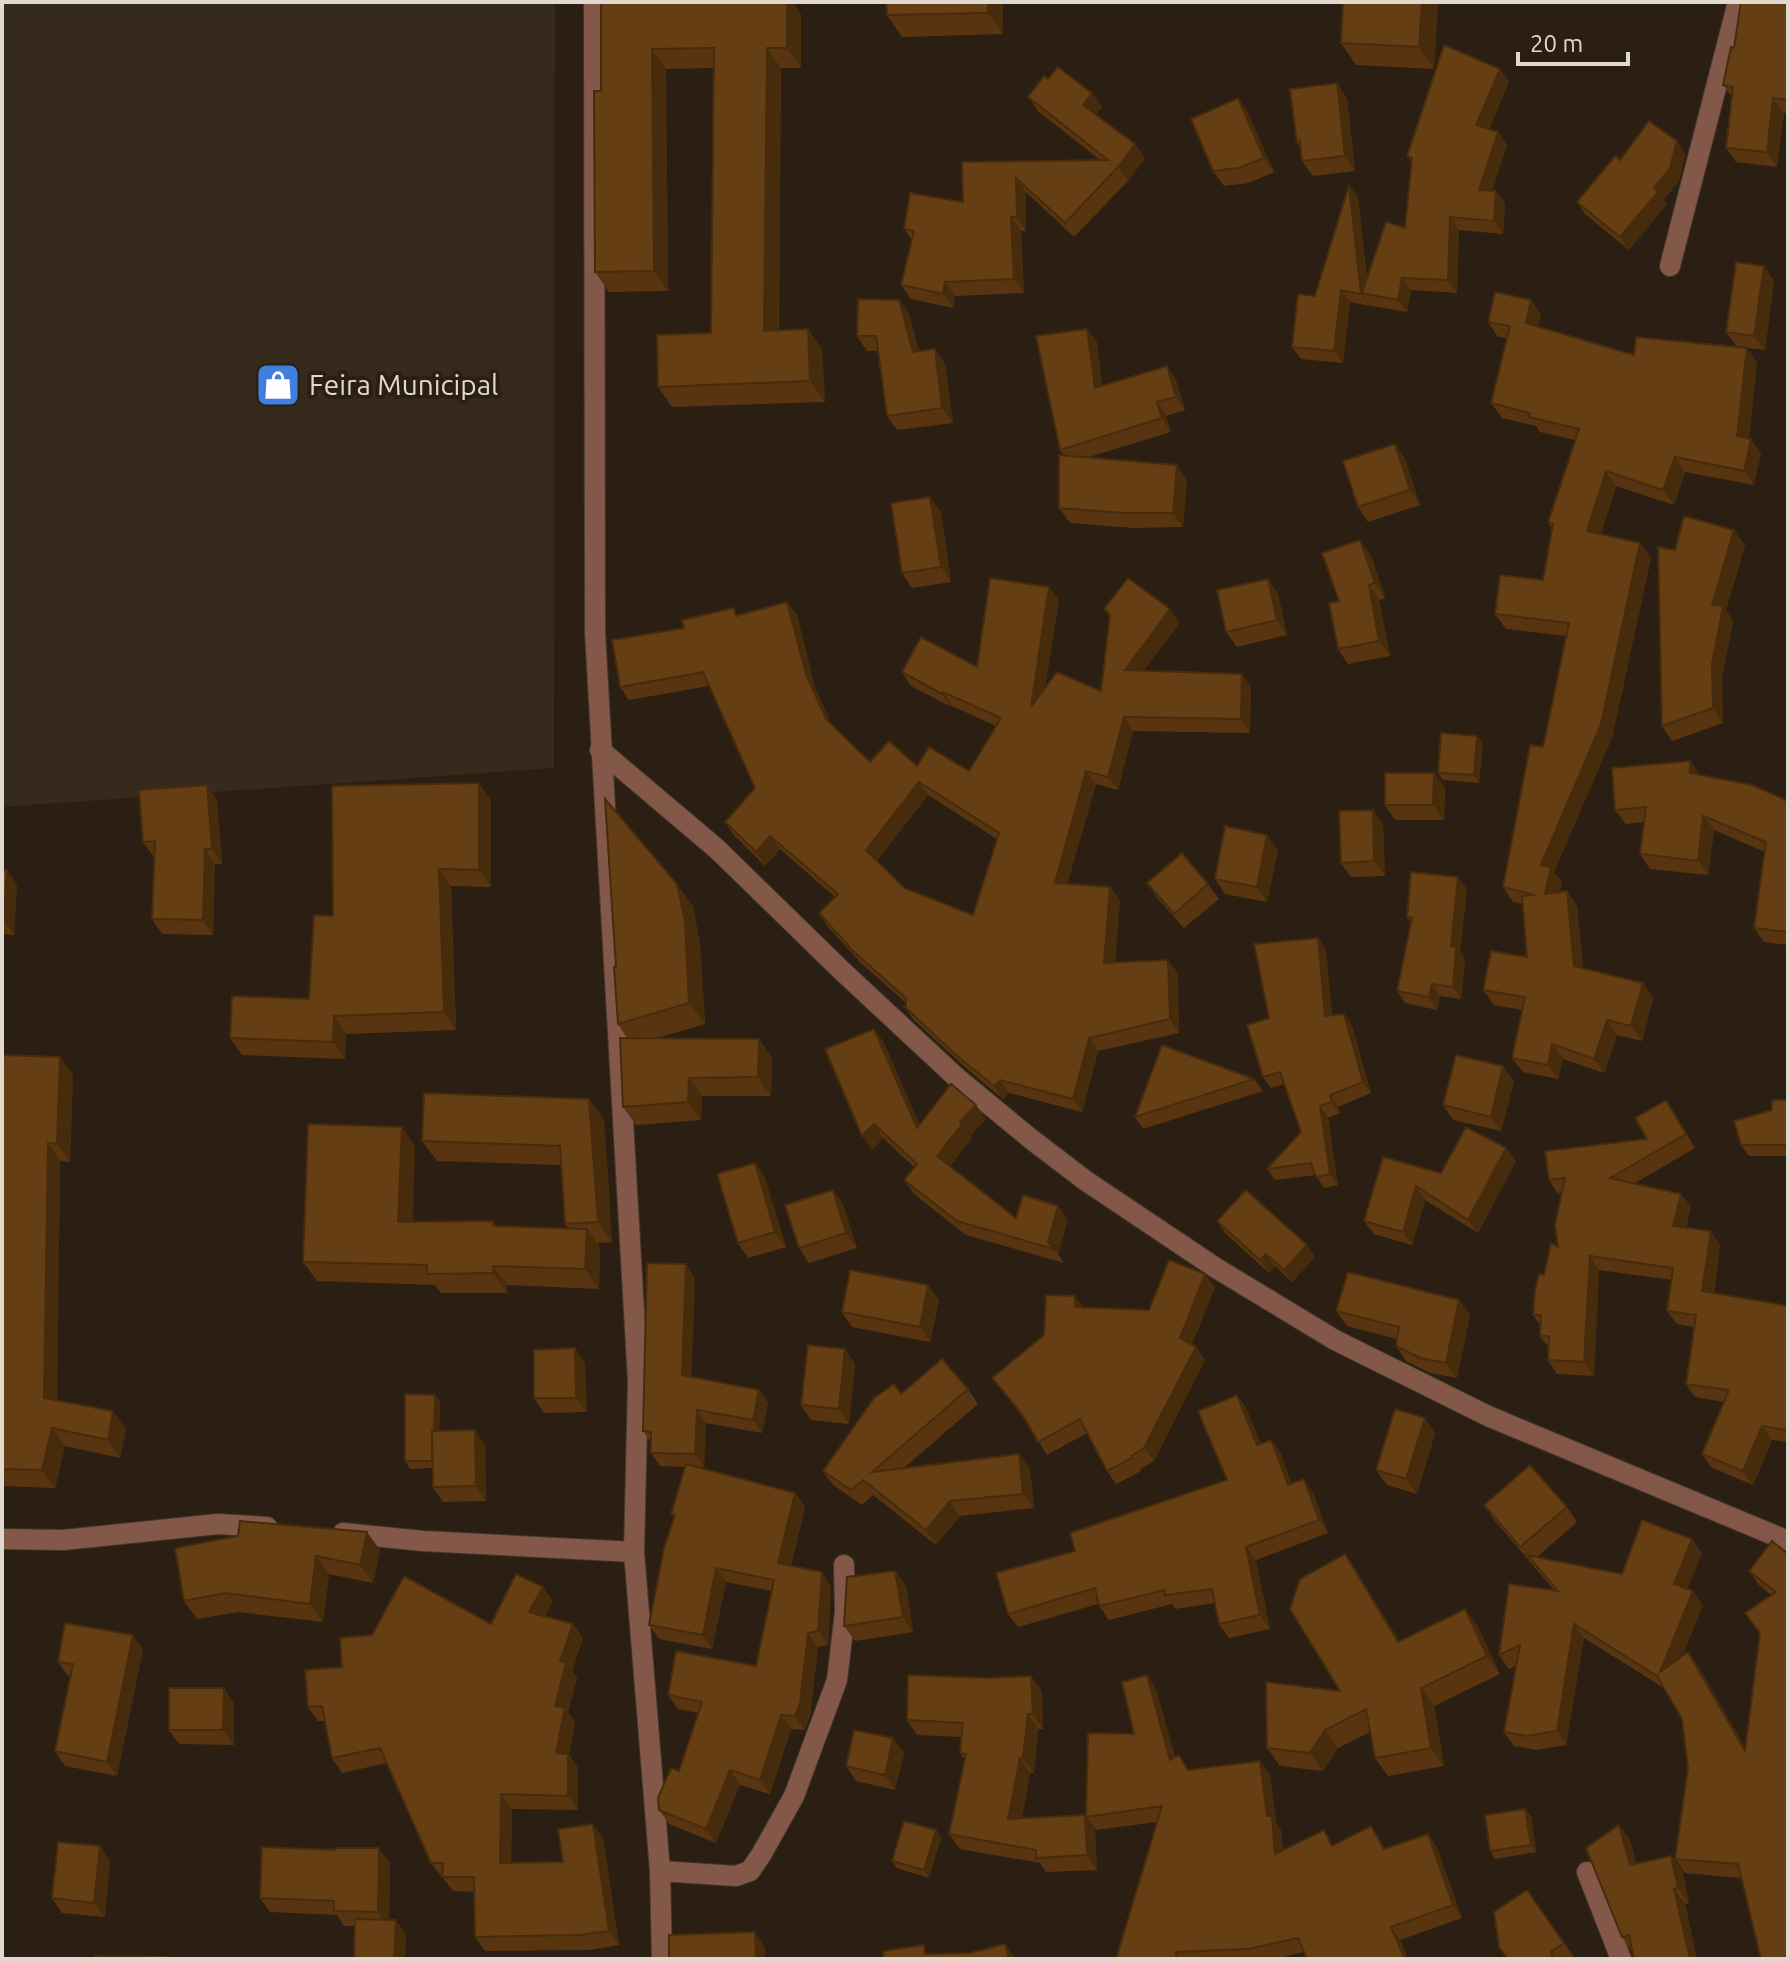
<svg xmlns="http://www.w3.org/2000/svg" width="1790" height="1961" viewBox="0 0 1790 1961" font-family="Ubuntu,sans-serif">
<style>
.commercial{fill:#362a1c}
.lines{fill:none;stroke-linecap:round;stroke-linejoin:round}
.street-casing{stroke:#44392d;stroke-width:22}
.street{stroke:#845849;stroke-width:20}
.wall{fill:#583510;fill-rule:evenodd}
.shaded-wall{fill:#472b0d}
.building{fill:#663e13;stroke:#472b0d;stroke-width:2;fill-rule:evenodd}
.labels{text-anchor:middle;stroke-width:8;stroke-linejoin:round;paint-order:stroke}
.poi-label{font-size:28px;fill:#e1d8d0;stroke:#2b1f13;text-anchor:start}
</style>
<rect width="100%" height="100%" fill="#2b1f13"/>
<!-- commercial -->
<polygon class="commercial" points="2,2 555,2 554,768 2,807"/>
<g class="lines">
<!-- street casing -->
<g class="street-casing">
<g id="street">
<polyline points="594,2 595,632 638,1381 634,1552 660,1871 662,1959"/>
<polyline points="1670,266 1738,2"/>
<polyline points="600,750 717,849 840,969 957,1078 1031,1139 1086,1181 1216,1268 1335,1340 1488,1416 1788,1541"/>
<polyline points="343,1533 423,1541 634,1552"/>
<polyline points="2,1539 63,1540 218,1524 267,1527"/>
<polyline points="660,1871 736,1876 750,1871 761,1855 794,1796 837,1680 845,1612 844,1565"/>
<polyline points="1587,1872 1621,1959"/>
</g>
</g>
<!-- street -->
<use href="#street" class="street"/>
</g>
<!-- wall -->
<g class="wall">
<polygon points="601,2 801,14 801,68 781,68 779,330 822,349 825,402 672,407 658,387 711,333 713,68 666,69 668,291 609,292 595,272 601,91"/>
<polygon points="886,2 1003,2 1003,34 902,37 887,15"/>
<polygon points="1438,2 1434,69 1356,65 1341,43"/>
<polygon points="1788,2 1788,113 1784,113 1777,167 1736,162 1726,148 1732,97 1723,85 1734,48"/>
<polygon points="1500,69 1509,82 1489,129 1507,145 1492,191 1496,191 1505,204 1503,234 1459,230 1457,293 1411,290 1407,312 1371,306 1369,304 1370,306 1350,302 1343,363 1301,359 1292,347 1358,197 1367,279 1405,228 1412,163 1407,156"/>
<polygon points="1048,79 1102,107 1096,115 1135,144 1145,158 1128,181 1074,237 1026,192 1026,231 1021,231 1024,293 955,296 953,308 911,299 901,285 912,240 904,229 963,202 962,162 1100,160 1038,111 1028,97"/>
<polygon points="1238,98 1248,113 1274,172 1249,183 1224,186 1213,171"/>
<polygon points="1347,98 1355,171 1313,176 1302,161 1301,149 1297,143"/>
<polygon points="1677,141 1685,154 1679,181 1664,199 1667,204 1629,250 1585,214 1577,202 1620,160"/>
<polygon points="1774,281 1765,350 1747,348 1757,363 1749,438 1761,453 1754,485 1685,472 1674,505 1616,486 1601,534 1651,558 1612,738 1554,872 1562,882 1559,892 1567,891 1577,906 1583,968 1643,983 1653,998 1642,1041 1617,1035 1604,1073 1563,1059 1558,1079 1523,1072 1512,1058 1523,1010 1494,1005 1483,990 1527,957 1523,904 1513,902 1503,887 1543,747 1566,636 1506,629 1495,614 1543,580 1552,529 1548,522 1575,440 1540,432 1536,426 1502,418 1491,403 1507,338 1498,337 1488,322 1531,300 1541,315 1538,327 1634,355 1737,347 1726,332"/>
<polygon points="899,300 909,314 919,351 945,364 953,423 897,430 887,416 878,351 867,351 857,336"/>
<polygon points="1097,342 1102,386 1167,366 1176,380 1185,410 1166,416 1171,432 1089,457 1187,480 1183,527 1134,528 1070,523 1059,508 1064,455 1060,450"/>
<polygon points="1395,444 1405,459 1420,505 1368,522 1358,507"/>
<polygon points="941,512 951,582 912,588 902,573"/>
<polygon points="1745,545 1726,610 1733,621 1722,678 1723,723 1672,741 1662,726 1675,550"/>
<polygon points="1371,555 1385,598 1379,600 1390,656 1348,664 1338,649 1339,601"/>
<polygon points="1268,579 1278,594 1287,635 1237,647 1226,632"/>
<path d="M1059,600L1045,688L1101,691L1110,617L1104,609L1180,623L1143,671L1251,687L1250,733L1133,731L1118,790L1096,784L1067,884L1110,887L1120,900L1115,963L1168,960L1178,974L1179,1033L1098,1051L1082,1112L1009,1093L1003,1099L966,1068L913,1019L904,1006H906V1003L862,964L828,927L819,913L835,897L780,849L765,866L734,835L725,822L755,788L709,686L629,700L620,687L684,628L787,602L797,615L815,688L832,725L870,762L969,771L996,726L952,706L951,707L911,686L902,672L977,667ZM928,795L997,839L973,915L904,888L877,861Z"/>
<polygon points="1477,736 1483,743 1479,783 1443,780 1438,773"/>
<polygon points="1690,761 1699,774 1788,801 1788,945 1764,942 1754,928 1765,852 1714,830 1708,875 1650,869 1640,854 1644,822 1626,824 1615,810"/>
<polygon points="1434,773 1445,788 1444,820 1395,820 1385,805"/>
<polygon points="217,800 222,864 215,864 213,935 162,934 152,919 154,857 143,842"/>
<polygon points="491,800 491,887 451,886 456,1030 346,1034 345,1059 242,1055 230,1038 309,999 333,916"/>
<polygon points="1373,810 1383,825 1385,876 1351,877 1341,863"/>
<polygon points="1278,850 1267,902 1225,894 1215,879"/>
<polygon points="2,870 7,870 17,885 14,935 2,934"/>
<polygon points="1147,883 1208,884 1219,899 1184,928 1157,898"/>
<polygon points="1467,889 1460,952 1465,959 1461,999 1440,996 1437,1010 1405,1003 1397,991 1411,923 1407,917"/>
<polygon points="693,906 700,944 705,1024 658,1038 759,1039 772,1058 771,1096 702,1096 701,1120 636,1125 623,1107 627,1038 618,1024"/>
<polygon points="1318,938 1326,950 1332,1016 1344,1014 1352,1026 1371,1093 1338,1107 1340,1113 1328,1118 1338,1185 1324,1188 1316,1175 1275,1180 1267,1169 1301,1132 1284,1084 1271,1088 1263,1077 1269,1018"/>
<polygon points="874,1029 884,1043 919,1125 986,1119 971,1135 972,1138 950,1166 1016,1218 1068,1220 1058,1254 1064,1263 966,1235 914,1194 904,1180 914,1167 883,1138 872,1150"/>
<polygon points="2,1055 73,1075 70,1162 60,1161 57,1400 126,1429 120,1458 65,1446 55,1488 2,1486"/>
<polygon points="1254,1079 1263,1091 1143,1129 1135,1117"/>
<polygon points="1514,1081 1501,1131 1453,1120 1443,1105"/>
<polygon points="1666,1100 1675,1114 1695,1148 1635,1183 1681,1194 1691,1207 1686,1228 1720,1245 1714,1293 1788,1306 1788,1442 1772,1440 1753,1485 1712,1468 1702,1454 1724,1402 1695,1397 1686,1384 1694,1327 1677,1324 1667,1311 1672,1280 1599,1270 1594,1376 1557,1374 1548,1360 1548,1347 1540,1336 1541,1326 1533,1315 1544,1275 1558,1247 1562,1193 1558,1194 1549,1180 1647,1139"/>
<polygon points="1788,1100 1788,1156 1749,1156 1741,1145 1772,1110"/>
<polygon points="604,1119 612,1242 597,1243 600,1248 599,1289 507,1285 507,1293 441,1293 435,1285 317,1281 303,1262 415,1146 412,1221 493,1221 496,1226 568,1228 565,1224 561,1165 437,1161 422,1141"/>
<polygon points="1506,1148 1516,1161 1478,1233 1425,1200 1412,1245 1374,1234 1364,1221 1383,1157 1441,1173"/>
<polygon points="755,1163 765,1178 786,1247 748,1258 738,1243"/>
<polygon points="833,1190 843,1205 857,1248 809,1263 799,1248"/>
<polygon points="1217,1221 1307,1245 1315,1257 1292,1282 1275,1266 1269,1273 1225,1233"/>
<polygon points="695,1278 691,1377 759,1390 768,1403 762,1433 706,1423 704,1467 699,1467 795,1493 805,1507 791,1566 831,1586 828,1645 818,1647 810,1717 804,1730 791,1729 770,1794 740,1785 716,1843 669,1824 659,1810 679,1771 698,1713 678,1709 668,1695 756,1666 771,1591 726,1582 712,1649 659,1639 649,1625 674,1519 671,1514 685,1467 660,1466 651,1453 651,1442 643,1431"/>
<polygon points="1215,1287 1192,1344 1196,1347 1205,1360 1154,1461 1140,1469 1141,1471 1116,1484 1107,1471 1087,1433 1047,1455 1025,1420 992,1378 1084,1307 1149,1310"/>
<polygon points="939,1300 930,1342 852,1327 842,1312"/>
<polygon points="1459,1300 1470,1315 1457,1378 1430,1373 1406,1361 1396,1346 1397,1339 1347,1326 1336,1311"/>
<polygon points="575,1348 585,1363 587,1412 544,1413 534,1398"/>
<polygon points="845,1349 855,1364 849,1424 811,1420 801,1405"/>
<polygon points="968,1389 978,1404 904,1468 1030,1469 1034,1508 960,1516 936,1545 873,1495 862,1505 833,1485 823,1471 901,1394"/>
<polygon points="1237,1395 1246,1408 1261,1444 1281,1454 1291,1484 1304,1479 1313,1493 1328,1533 1256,1560 1270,1629 1229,1638 1219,1624 1215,1603 1175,1609 1172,1604 1109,1620 1098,1604 1018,1627 1008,1614 1227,1480"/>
<polygon points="440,1402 439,1430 485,1445 486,1501 443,1502 433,1487 432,1468 410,1469 405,1461"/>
<polygon points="1435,1433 1417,1494 1387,1485 1376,1470"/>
<polygon points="1484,1505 1567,1507 1577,1522 1537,1557 1622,1574 1702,1553 1687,1589 1703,1605 1682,1657 1688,1652 1698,1666 1746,1749 1771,1595 1759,1585 1749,1571 1788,1554 1741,1878 1685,1873 1675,1859 1688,1768 1682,1719 1664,1688 1584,1638 1566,1745 1537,1750 1514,1746 1504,1732 1516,1666 1509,1669 1499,1655 1555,1591 1494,1520"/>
<polygon points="175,1548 380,1550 373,1583 329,1574 323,1622 238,1612 197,1619 184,1601"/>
<polygon points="895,1571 906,1586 913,1632 855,1641 844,1626"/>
<polygon points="1357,1572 1399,1641 1478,1627 1500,1674 1434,1706 1444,1766 1388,1776 1375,1758 1370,1732 1338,1748 1323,1771 1280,1766 1267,1748 1340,1691"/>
<polygon points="553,1601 545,1616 573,1624 583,1638 572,1671 577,1677 568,1712 575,1722 569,1755 578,1768 578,1810 512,1809 511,1863 563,1862 603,1838 619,1945 590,1950 485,1951 475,1937 475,1892 453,1891 431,1863 387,1763 342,1773 332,1758 325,1721 318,1721 308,1707 342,1667 491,1624"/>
<polygon points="143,1649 117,1776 65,1766 55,1751 70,1676 68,1676 58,1662"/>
<polygon points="1147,1675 1156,1689 1175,1757 1190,1770 1270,1774 1276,1822 1281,1830 1283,1850 1335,1845 1371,1826 1385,1849 1428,1834 1437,1848 1462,1918 1400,1940 1408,1959 1307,1959 1304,1952 1275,1959 1116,1959 1157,1822 1096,1830 1086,1817 1134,1734"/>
<polygon points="1042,1691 1043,1729 1038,1729 1034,1773 1030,1773 1022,1818 1095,1830 1097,1870 1046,1872 1040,1863 960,1849 949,1834 965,1760 960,1753 961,1737 917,1735 907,1720"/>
<polygon points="234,1703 234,1745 179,1744 169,1730"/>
<polygon points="893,1738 904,1753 895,1790 856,1781 846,1766"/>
<polygon points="1531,1816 1536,1852 1495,1859 1490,1851"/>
<polygon points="1619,1825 1630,1840 1636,1864 1671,1856 1682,1870 1689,1903 1685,1904 1697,1959 1634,1959 1632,1952 1622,1937"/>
<polygon points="936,1830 941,1838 929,1878 897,1868 892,1861"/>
<polygon points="110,1861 105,1917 62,1913 52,1898"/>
<polygon points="390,1863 389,1920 406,1935 405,1959 354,1959 355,1926 344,1926 337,1915 270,1912 260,1898"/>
<polygon points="1527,1890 1574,1957 1571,1959 1508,1959"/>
</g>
<!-- shaded-wall -->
<g class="shaded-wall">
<polygon points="787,2 793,2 801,14 801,68 787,48"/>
<polygon points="988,2 1003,2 1003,34 988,13"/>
<polygon points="1422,2 1438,2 1434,69 1419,47"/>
<polygon points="767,48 781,68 778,351 764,331"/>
<polygon points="652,49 666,69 668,291 654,271"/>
<polygon points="1500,69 1509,82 1485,137 1476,125"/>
<polygon points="1337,83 1347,98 1355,171 1345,156"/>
<polygon points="1092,93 1102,107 1093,119 1083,105"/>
<polygon points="1238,98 1248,113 1274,172 1264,158"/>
<polygon points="1773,98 1784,113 1777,167 1767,152"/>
<polygon points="1498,132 1507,145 1488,203 1479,190"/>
<polygon points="1677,141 1685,154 1679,181 1664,199 1667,204 1629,250 1620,237 1654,188"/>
<polygon points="1135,144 1145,158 1128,181 1118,167"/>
<polygon points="1016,178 1026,192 1026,231 1017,217"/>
<polygon points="1349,185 1358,197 1368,294 1362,293 1370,306 1361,294"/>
<polygon points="1496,191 1505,204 1503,234 1494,221"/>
<polygon points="1011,217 1021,231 1024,293 1014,279"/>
<polygon points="1450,217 1459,230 1457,293 1448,280"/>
<polygon points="1764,266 1774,281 1765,350 1754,336"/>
<polygon points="1402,278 1411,290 1407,312 1398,300"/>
<polygon points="945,282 955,296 953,308 943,294"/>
<polygon points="1341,290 1350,302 1343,363 1334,351"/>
<polygon points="899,300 909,314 923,367 913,352"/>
<polygon points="1531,300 1541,315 1536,338 1526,323"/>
<polygon points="808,329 822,349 825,402 810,381"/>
<polygon points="1087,329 1097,342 1104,402 1095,388"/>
<polygon points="1747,348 1757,363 1748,451 1737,436"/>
<polygon points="935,349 945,364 953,423 942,408"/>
<polygon points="1167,366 1176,380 1185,410 1176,397"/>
<polygon points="1157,402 1166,416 1171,432 1162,418"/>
<polygon points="1751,439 1761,453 1754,485 1744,471"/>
<polygon points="1395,444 1405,459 1420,505 1410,490"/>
<polygon points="1675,457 1685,472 1674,505 1663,490"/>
<polygon points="1177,465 1187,480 1183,527 1173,513"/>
<polygon points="1606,471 1616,486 1597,546 1587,531"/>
<polygon points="930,497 941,512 951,582 941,567"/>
<polygon points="1734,530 1745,545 1726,610 1733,621 1722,678 1723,723 1713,708 1712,664 1712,605"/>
<polygon points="1360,540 1371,555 1385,598 1375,583"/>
<polygon points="1640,543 1651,558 1612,738 1554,872 1562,882 1555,908 1545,894 1541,865"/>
<polygon points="1268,579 1278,594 1287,635 1277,620"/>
<polygon points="1369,585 1379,600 1390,656 1379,641"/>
<polygon points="1049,587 1059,600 1040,720 1031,707"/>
<polygon points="787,602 797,615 815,688 835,732 826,719 806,674"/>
<polygon points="1170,609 1180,623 1134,683 1125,670"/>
<polygon points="1242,674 1251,687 1250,733 1241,719"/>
<polygon points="943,692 952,706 951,707 942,694"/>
<polygon points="1124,717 1133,731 1118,790 1108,777"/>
<polygon points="1477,736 1483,743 1479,783 1474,775"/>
<polygon points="1690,761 1700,776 1690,773"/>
<polygon points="1086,771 1096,784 1064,896 1055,883"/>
<polygon points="1434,773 1445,788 1444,820 1433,805"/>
<polygon points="919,782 928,795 875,863 866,850"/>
<polygon points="479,783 491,800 491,887 479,870"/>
<polygon points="207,785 217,800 222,864 212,849"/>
<polygon points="1373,810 1383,825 1385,876 1374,861"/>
<polygon points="1703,816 1714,830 1708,875 1698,861"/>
<polygon points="1267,835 1278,850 1267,902 1257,887"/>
<polygon points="770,836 780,849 765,866 756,852"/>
<polygon points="205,849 215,864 213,935 203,920"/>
<polygon points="439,869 451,886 456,1030 444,1012"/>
<polygon points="7,870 17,885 14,935 4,920"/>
<polygon points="1458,877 1467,889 1460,952 1465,959 1461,999 1453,987 1451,946"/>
<polygon points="677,884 693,906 700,944 705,1024 689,1003"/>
<polygon points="1110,887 1120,900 1114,976 1104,963"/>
<polygon points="1567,891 1577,906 1584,981 1574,966"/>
<polygon points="1318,938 1326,950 1333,1028 1325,1016"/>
<polygon points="1168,960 1178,974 1179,1033 1170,1019"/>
<polygon points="1643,983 1653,998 1642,1041 1631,1026"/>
<polygon points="1432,984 1440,996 1437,1010 1429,997"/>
<polygon points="1344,1014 1352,1026 1371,1093 1363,1082"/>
<polygon points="334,1016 346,1034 345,1059 333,1042"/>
<polygon points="1607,1020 1617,1035 1604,1073 1594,1059"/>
<polygon points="874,1029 884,1043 927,1142 917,1128"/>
<polygon points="1089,1038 1098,1051 1082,1112 1073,1099"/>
<polygon points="759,1039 772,1058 771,1096 758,1077"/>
<polygon points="1552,1044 1563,1059 1558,1079 1548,1065"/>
<polygon points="60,1057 73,1075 70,1162 57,1144"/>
<polygon points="1503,1066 1514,1081 1501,1131 1491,1117"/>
<polygon points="689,1078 702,1096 701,1120 688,1102"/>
<polygon points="1000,1080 1009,1093 1003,1099 994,1086"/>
<polygon points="1330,1095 1338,1107 1340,1113 1332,1102"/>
<polygon points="589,1099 604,1119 612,1242 598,1222"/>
<polygon points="976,1105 986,1119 971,1135 972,1138 947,1170 937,1156 960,1122"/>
<polygon points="1320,1106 1328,1118 1338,1185 1330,1174"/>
<polygon points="874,1124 883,1138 872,1150 862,1136"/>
<polygon points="402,1127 415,1146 412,1241 398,1222"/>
<polygon points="48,1143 60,1161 57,1416 44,1398"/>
<polygon points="1506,1148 1516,1161 1478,1233 1468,1220"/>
<polygon points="755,1163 765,1178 786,1247 775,1232"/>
<polygon points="1416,1186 1425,1200 1412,1245 1403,1232"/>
<polygon points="833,1190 843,1205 857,1248 846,1233"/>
<polygon points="1681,1194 1691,1207 1682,1240 1673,1226"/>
<polygon points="1058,1206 1068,1220 1058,1254 1048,1242"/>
<polygon points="587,1229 600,1248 599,1289 585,1269"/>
<polygon points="1711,1231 1720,1245 1712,1305 1702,1291"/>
<polygon points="1307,1245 1315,1257 1292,1282 1284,1270"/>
<polygon points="1266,1254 1275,1266 1269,1273 1260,1260"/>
<polygon points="1590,1256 1599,1270 1594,1376 1584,1362"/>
<polygon points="686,1264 695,1278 691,1388 682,1375"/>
<polygon points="493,1266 507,1285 507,1293 493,1273"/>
<polygon points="1205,1274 1215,1287 1189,1351 1180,1338"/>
<polygon points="928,1285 939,1300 930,1342 920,1327"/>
<polygon points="1075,1296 1085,1309 1075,1307"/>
<polygon points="1459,1300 1470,1315 1457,1378 1446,1363"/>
<polygon points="1196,1347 1205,1360 1154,1461 1144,1448"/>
<polygon points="575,1348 585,1363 587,1412 576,1398"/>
<polygon points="845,1349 855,1364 849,1424 839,1409"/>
<polygon points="759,1390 768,1403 762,1433 753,1420"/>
<polygon points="435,1395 440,1402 438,1468 433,1461"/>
<polygon points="1237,1395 1246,1408 1267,1459 1257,1445"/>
<polygon points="697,1410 706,1423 704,1467 695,1454"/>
<polygon points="113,1411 126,1429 120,1458 108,1440"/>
<polygon points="1425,1418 1435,1433 1417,1494 1406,1479"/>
<polygon points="1762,1426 1772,1440 1753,1485 1743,1471"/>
<polygon points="52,1428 65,1446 55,1488 42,1470"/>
<polygon points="475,1430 485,1445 486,1501 476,1486"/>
<polygon points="1271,1440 1281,1454 1297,1499 1288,1485"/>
<polygon points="1019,1454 1030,1469 1034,1508 1023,1494"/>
<polygon points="1304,1479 1313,1493 1328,1533 1319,1520"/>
<polygon points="795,1493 805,1507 788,1577 778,1563"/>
<polygon points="950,1501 960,1516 936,1545 926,1530"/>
<polygon points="367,1532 380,1550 373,1583 360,1565"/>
<polygon points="1692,1539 1702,1553 1684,1598 1674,1584"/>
<polygon points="1246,1547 1256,1560 1270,1629 1260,1615"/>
<polygon points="1345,1554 1357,1572 1411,1660 1398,1642"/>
<polygon points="316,1556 329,1574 323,1622 310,1604"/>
<polygon points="716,1568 726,1582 712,1649 703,1635"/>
<polygon points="895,1571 906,1586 913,1632 903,1617"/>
<polygon points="822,1572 831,1586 828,1645 818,1631"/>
<polygon points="543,1587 553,1601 539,1627 529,1612"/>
<polygon points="1693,1591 1703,1605 1670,1686 1660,1672"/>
<polygon points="1465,1609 1478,1627 1500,1674 1487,1656"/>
<polygon points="573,1624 583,1638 572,1671 577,1677 568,1712 575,1722 569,1755 578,1768 578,1810 568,1796 556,1753 555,1706 560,1661"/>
<polygon points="1574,1624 1584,1638 1566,1745 1557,1731"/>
<polygon points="808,1633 818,1647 810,1717 804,1730 795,1716"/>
<polygon points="133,1635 143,1649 117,1776 107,1762"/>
<polygon points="1688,1652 1698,1666 1755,1765 1745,1751"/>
<polygon points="1147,1675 1156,1689 1179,1774 1170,1760"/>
<polygon points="1031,1676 1042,1691 1043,1729 1033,1714"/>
<polygon points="224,1688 234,1703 234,1745 223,1730"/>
<polygon points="1421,1688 1434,1706 1444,1766 1431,1748"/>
<polygon points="1028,1714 1038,1729 1034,1773 1023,1758"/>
<polygon points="781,1715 791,1729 770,1794 760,1780"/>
<polygon points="1325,1730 1338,1748 1323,1771 1310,1753"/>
<polygon points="893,1738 904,1753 895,1790 885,1775"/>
<polygon points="1020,1758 1030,1773 1019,1834 1008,1819"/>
<polygon points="1260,1761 1270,1774 1276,1822 1281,1830 1284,1867 1275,1854 1267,1816"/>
<polygon points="730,1770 740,1785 716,1843 706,1829"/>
<polygon points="501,1794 512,1809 510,1878 500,1863"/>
<polygon points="1525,1809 1531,1816 1536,1852 1531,1845"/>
<polygon points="1085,1815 1095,1830 1097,1870 1087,1855"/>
<polygon points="593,1824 603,1838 619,1945 609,1931"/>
<polygon points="1619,1825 1630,1840 1640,1880 1630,1865"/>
<polygon points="1371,1826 1380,1839 1393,1863 1384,1849"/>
<polygon points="936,1830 941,1838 929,1878 924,1870"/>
<polygon points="1428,1834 1437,1848 1462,1918 1453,1905"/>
<polygon points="100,1846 110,1861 105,1917 94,1903"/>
<polygon points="379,1848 390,1863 389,1926 378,1912"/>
<polygon points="1671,1856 1682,1870 1689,1903 1678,1888"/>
<polygon points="1674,1889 1685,1904 1697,1959 1690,1959"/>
<polygon points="396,1920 406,1935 405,1959 394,1959"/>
<polygon points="1391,1927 1400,1940 1408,1959 1405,1959"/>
<polygon points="755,1932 765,1947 765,1959 756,1959"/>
<polygon points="1005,1944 1015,1958 1015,1959 1009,1959"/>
</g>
<!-- building -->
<g class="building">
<polygon points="601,2 787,2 787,48 767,48 764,331 808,329 810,381 658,387 657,335 711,333 714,48 652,49 654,271 595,272 594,91 601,91"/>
<polygon points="886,2 988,2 988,13 887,15"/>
<polygon points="1343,2 1422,2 1419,47 1341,43"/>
<polygon points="1741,2 1788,2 1788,100 1773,98 1767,152 1726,148 1733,87 1723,85 1731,47 1734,48"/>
<polygon points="1444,45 1500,69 1476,125 1498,132 1479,190 1496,191 1494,221 1450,217 1448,280 1402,278 1398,300 1362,293 1386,222 1405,228 1412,158 1407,156"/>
<polygon points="1058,67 1092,93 1083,105 1135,144 1118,167 1065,223 1016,178 1017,217 1011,217 1014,279 945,282 943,294 901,285 914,231 904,229 910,193 963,202 962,162 1108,160 1028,97 1044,76 1048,79"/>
<polygon points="1337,83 1345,156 1302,161 1300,141 1297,143 1290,89"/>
<polygon points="1238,98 1264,158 1239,168 1213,171 1191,119"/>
<polygon points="1649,121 1677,141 1670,168 1654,188 1659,191 1620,237 1577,202 1615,156 1620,160"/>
<polygon points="1349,185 1361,294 1341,290 1334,351 1292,347 1298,294 1315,296"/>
<polygon points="1736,262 1764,266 1754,336 1726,332"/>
<polygon points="1495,292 1531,300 1526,323 1634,355 1636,337 1747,348 1737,436 1751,439 1744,471 1675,457 1663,490 1606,471 1587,531 1640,543 1601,724 1541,865 1551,867 1545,894 1567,891 1574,966 1643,983 1631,1026 1607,1020 1594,1059 1552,1044 1548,1065 1512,1058 1525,997 1483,990 1491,951 1527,957 1522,896 1535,895 1503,887 1530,745 1543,747 1569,623 1495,614 1500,575 1543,580 1553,524 1548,522 1579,429 1529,417 1530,413 1491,403 1510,326 1488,322"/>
<polygon points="858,299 899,300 913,352 935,349 942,408 887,416 876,336 857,336"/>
<polygon points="1087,329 1095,388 1167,366 1176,397 1157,402 1162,418 1060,450 1036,336"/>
<polygon points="1395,444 1410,490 1358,507 1343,461"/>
<polygon points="1059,455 1177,465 1173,513 1124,513 1059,508"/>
<polygon points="930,497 941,567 902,573 891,503"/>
<polygon points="1684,516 1734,530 1712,605 1723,606 1712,664 1713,708 1662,726 1658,547 1675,550"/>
<polygon points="1360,540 1375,583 1369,585 1379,641 1338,649 1329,603 1339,601 1322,553"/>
<path d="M990,578L1049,587L1031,707L1057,672L1101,691L1110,614L1104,609L1128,578L1170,609L1125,670L1242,674L1241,719L1124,717L1108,777L1086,771L1055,883L1110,887L1104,963L1168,960L1170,1019L1089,1038L1073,1099L1000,1080L994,1086L956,1055L904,1006H906V998L852,950L819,913L838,894L770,836L756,852L725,822L755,788L703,672L620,687L612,640L684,628L682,620L734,608L736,616L787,602L806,674L826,719L870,762L889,741L917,766L929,747L969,771L1001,718L943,692L942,694L902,672L921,637L977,667ZM919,782L999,833L973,915L904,888L866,850Z"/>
<polygon points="1268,579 1277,620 1226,632 1217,590"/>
<polygon points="1441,733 1477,736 1474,775 1438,773"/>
<polygon points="1690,761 1690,773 1752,785 1788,801 1788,932 1754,928 1766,842 1703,816 1698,861 1640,854 1646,807 1615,810 1612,768"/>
<polygon points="1385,773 1434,773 1433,805 1385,805"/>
<polygon points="479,783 479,870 439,869 444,1012 334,1016 333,1042 230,1038 232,996 309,999 314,915 333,916 332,786"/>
<polygon points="207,785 212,849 205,849 203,920 152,919 155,841 143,842 139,790"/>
<polygon points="605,799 677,884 685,922 689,1003 618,1024 614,967 616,967"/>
<polygon points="1373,810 1374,861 1341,863 1339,811"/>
<polygon points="1225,826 1267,835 1257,887 1215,879"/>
<polygon points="1182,853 1208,884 1174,914 1147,883"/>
<polygon points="2,870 7,870 4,920 2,920"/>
<polygon points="1411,872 1458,877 1451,946 1456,947 1453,987 1432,984 1429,997 1397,991 1412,918 1407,917"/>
<polygon points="1318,938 1325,1016 1344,1014 1363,1082 1330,1095 1332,1102 1320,1106 1330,1174 1316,1177 1311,1163 1267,1169 1301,1132 1280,1072 1263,1077 1247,1025 1269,1018 1254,944"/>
<polygon points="874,1029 917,1128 951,1084 976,1105 960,1122 962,1124 937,1156 1016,1218 1023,1195 1058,1206 1048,1242 1054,1249 957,1221 904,1180 917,1164 874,1124 862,1136 825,1049"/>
<polygon points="620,1038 759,1039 758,1077 689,1078 688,1102 623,1107"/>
<polygon points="1162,1045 1254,1079 1135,1117"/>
<polygon points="2,1055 60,1057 57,1144 48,1143 44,1398 113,1411 108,1440 52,1428 42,1470 2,1469"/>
<polygon points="1456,1055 1503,1066 1491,1117 1443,1105"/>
<polygon points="424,1093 589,1099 598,1222 565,1224 560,1146 422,1141"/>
<polygon points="1666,1100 1686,1134 1610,1178 1681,1194 1673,1226 1711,1231 1702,1291 1788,1306 1788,1430 1762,1426 1743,1471 1702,1454 1729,1390 1686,1384 1696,1315 1667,1311 1673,1268 1590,1256 1584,1362 1548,1360 1549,1336 1540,1336 1541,1315 1533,1315 1535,1291 1539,1274 1544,1275 1551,1243 1558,1247 1555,1225 1565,1178 1549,1180 1545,1151 1647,1139 1635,1118"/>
<polygon points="1772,1100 1788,1100 1788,1145 1741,1145 1734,1121 1772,1110"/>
<polygon points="308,1124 402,1127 398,1222 493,1221 493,1226 587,1229 585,1269 493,1266 493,1273 427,1274 427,1265 303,1262"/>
<polygon points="1466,1127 1506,1148 1468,1220 1416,1186 1403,1232 1364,1221 1383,1157 1441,1173"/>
<polygon points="755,1163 775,1232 738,1243 717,1174"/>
<polygon points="833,1190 846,1233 799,1248 785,1205"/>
<polygon points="1246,1190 1307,1245 1284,1270 1266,1254 1260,1260 1217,1221"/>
<polygon points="1169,1260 1205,1274 1180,1338 1196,1347 1144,1448 1131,1456 1132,1458 1107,1471 1080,1419 1038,1442 1022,1414 992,1378 1044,1335 1046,1295 1075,1296 1075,1307 1149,1310"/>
<polygon points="647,1263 686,1264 682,1375 759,1390 753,1420 697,1410 695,1454 651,1453 651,1432 643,1431"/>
<polygon points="850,1270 928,1285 920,1327 842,1312"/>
<polygon points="1348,1272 1459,1300 1446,1363 1420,1358 1396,1346 1399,1327 1336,1311"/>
<polygon points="808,1345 845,1349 839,1409 801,1405"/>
<polygon points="575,1348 576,1398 534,1398 534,1350"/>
<polygon points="942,1359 968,1389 872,1472 1019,1454 1023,1494 950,1501 926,1530 863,1480 851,1490 823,1471 874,1398 894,1384 901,1394"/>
<polygon points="405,1394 435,1395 434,1431 432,1431 432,1461 405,1461"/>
<polygon points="1237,1395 1257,1445 1271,1440 1288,1485 1304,1479 1319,1520 1246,1547 1260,1615 1219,1624 1212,1589 1165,1595 1165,1590 1099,1606 1095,1588 1008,1614 996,1573 1075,1551 1070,1533 1227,1480 1198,1411"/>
<polygon points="1395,1409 1425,1418 1406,1479 1376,1470"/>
<polygon points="475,1430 476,1486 433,1487 432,1431"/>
<polygon points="686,1464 795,1493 778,1563 822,1572 818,1631 808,1633 800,1703 795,1716 781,1715 760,1780 730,1770 706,1829 659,1810 658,1798 671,1768 679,1771 702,1702 668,1695 676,1651 756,1666 774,1580 716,1568 703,1635 649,1625 664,1548 675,1515 671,1514"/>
<polygon points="1530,1465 1567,1507 1520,1547 1484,1505"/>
<polygon points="1642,1520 1692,1539 1674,1584 1693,1591 1660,1672 1688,1652 1745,1751 1760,1633 1745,1613 1776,1592 1749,1571 1772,1541 1788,1554 1788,1959 1761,1959 1738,1864 1675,1859 1688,1768 1682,1719 1657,1676 1574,1624 1557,1731 1527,1736 1504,1732 1520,1645 1499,1655 1509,1584 1558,1591 1527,1555 1622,1574"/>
<polygon points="240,1521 367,1532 360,1565 316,1556 310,1604 225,1593 184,1601 175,1548 238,1536"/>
<polygon points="1345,1554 1398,1642 1465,1609 1487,1656 1421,1688 1431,1748 1375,1758 1366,1709 1325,1730 1310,1753 1267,1748 1266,1682 1340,1691 1290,1609 1300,1579"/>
<polygon points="895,1571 903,1617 844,1626 847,1577"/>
<polygon points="516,1574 543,1587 529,1612 573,1624 560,1661 566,1663 555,1706 565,1708 556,1753 568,1754 568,1796 501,1794 500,1863 563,1862 558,1829 593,1824 609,1931 579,1935 475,1937 474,1877 442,1877 443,1863 431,1863 380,1748 332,1758 322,1706 308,1707 305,1670 342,1667 340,1638 372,1635 404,1576 491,1624"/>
<polygon points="65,1623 133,1635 107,1762 55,1751 73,1664 58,1662"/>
<polygon points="908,1675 987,1678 1031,1676 1033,1714 1028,1714 1023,1758 1020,1758 1008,1819 1085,1815 1087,1855 1036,1858 1036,1850 949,1834 966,1754 960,1753 963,1723 907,1720"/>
<polygon points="1147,1675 1170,1760 1179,1755 1188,1770 1260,1761 1267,1816 1272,1816 1275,1854 1324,1830 1332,1846 1371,1826 1384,1849 1428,1834 1453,1905 1391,1927 1405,1959 1307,1959 1298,1938 1249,1949 1176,1952 1176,1959 1116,1959 1162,1806 1086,1817 1088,1733 1134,1734 1122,1682"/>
<polygon points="169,1688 224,1688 223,1730 169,1730"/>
<polygon points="854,1730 893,1738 885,1775 846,1766"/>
<polygon points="1525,1809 1531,1845 1490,1851 1485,1815"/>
<polygon points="904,1821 936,1830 924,1870 892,1861"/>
<polygon points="1619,1825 1630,1865 1671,1856 1678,1888 1674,1889 1690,1959 1634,1959 1629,1935 1622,1937 1586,1848"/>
<polygon points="58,1842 100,1846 94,1903 52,1898"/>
<polygon points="262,1847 335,1850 335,1848 379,1848 378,1912 334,1911 334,1901 260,1898"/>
<polygon points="1527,1890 1564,1943 1551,1952 1553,1959 1508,1959 1499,1947 1494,1912"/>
<polygon points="355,1919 396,1920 394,1959 354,1959"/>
<polygon points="755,1932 756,1959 669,1959 669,1935"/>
<polygon points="1005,1944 1009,1959 884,1959 883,1951 924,1945 925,1954 970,1953"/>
<polygon points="95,1956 165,1957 185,1959 95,1959"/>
</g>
<!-- icons -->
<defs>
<g id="shop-square" transform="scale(2.3)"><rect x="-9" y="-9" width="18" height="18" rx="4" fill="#3f7fe0" stroke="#2b1f13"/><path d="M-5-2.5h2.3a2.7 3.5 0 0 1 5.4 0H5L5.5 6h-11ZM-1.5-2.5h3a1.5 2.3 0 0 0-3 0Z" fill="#fff"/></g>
</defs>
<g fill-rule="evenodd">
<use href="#shop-square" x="278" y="385"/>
</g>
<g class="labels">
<!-- poi labels -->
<g class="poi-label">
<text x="309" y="395">Feira Municipal</text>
</g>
</g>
<!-- border -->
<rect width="1790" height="1961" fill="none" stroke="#e1d8d0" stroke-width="8"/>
<!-- scale -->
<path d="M1518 52v12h110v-12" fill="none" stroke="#e1d8d0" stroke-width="4"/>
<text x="1530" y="52" font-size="24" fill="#e1d8d0" stroke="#2b1f13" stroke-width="6" paint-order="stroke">20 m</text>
</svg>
